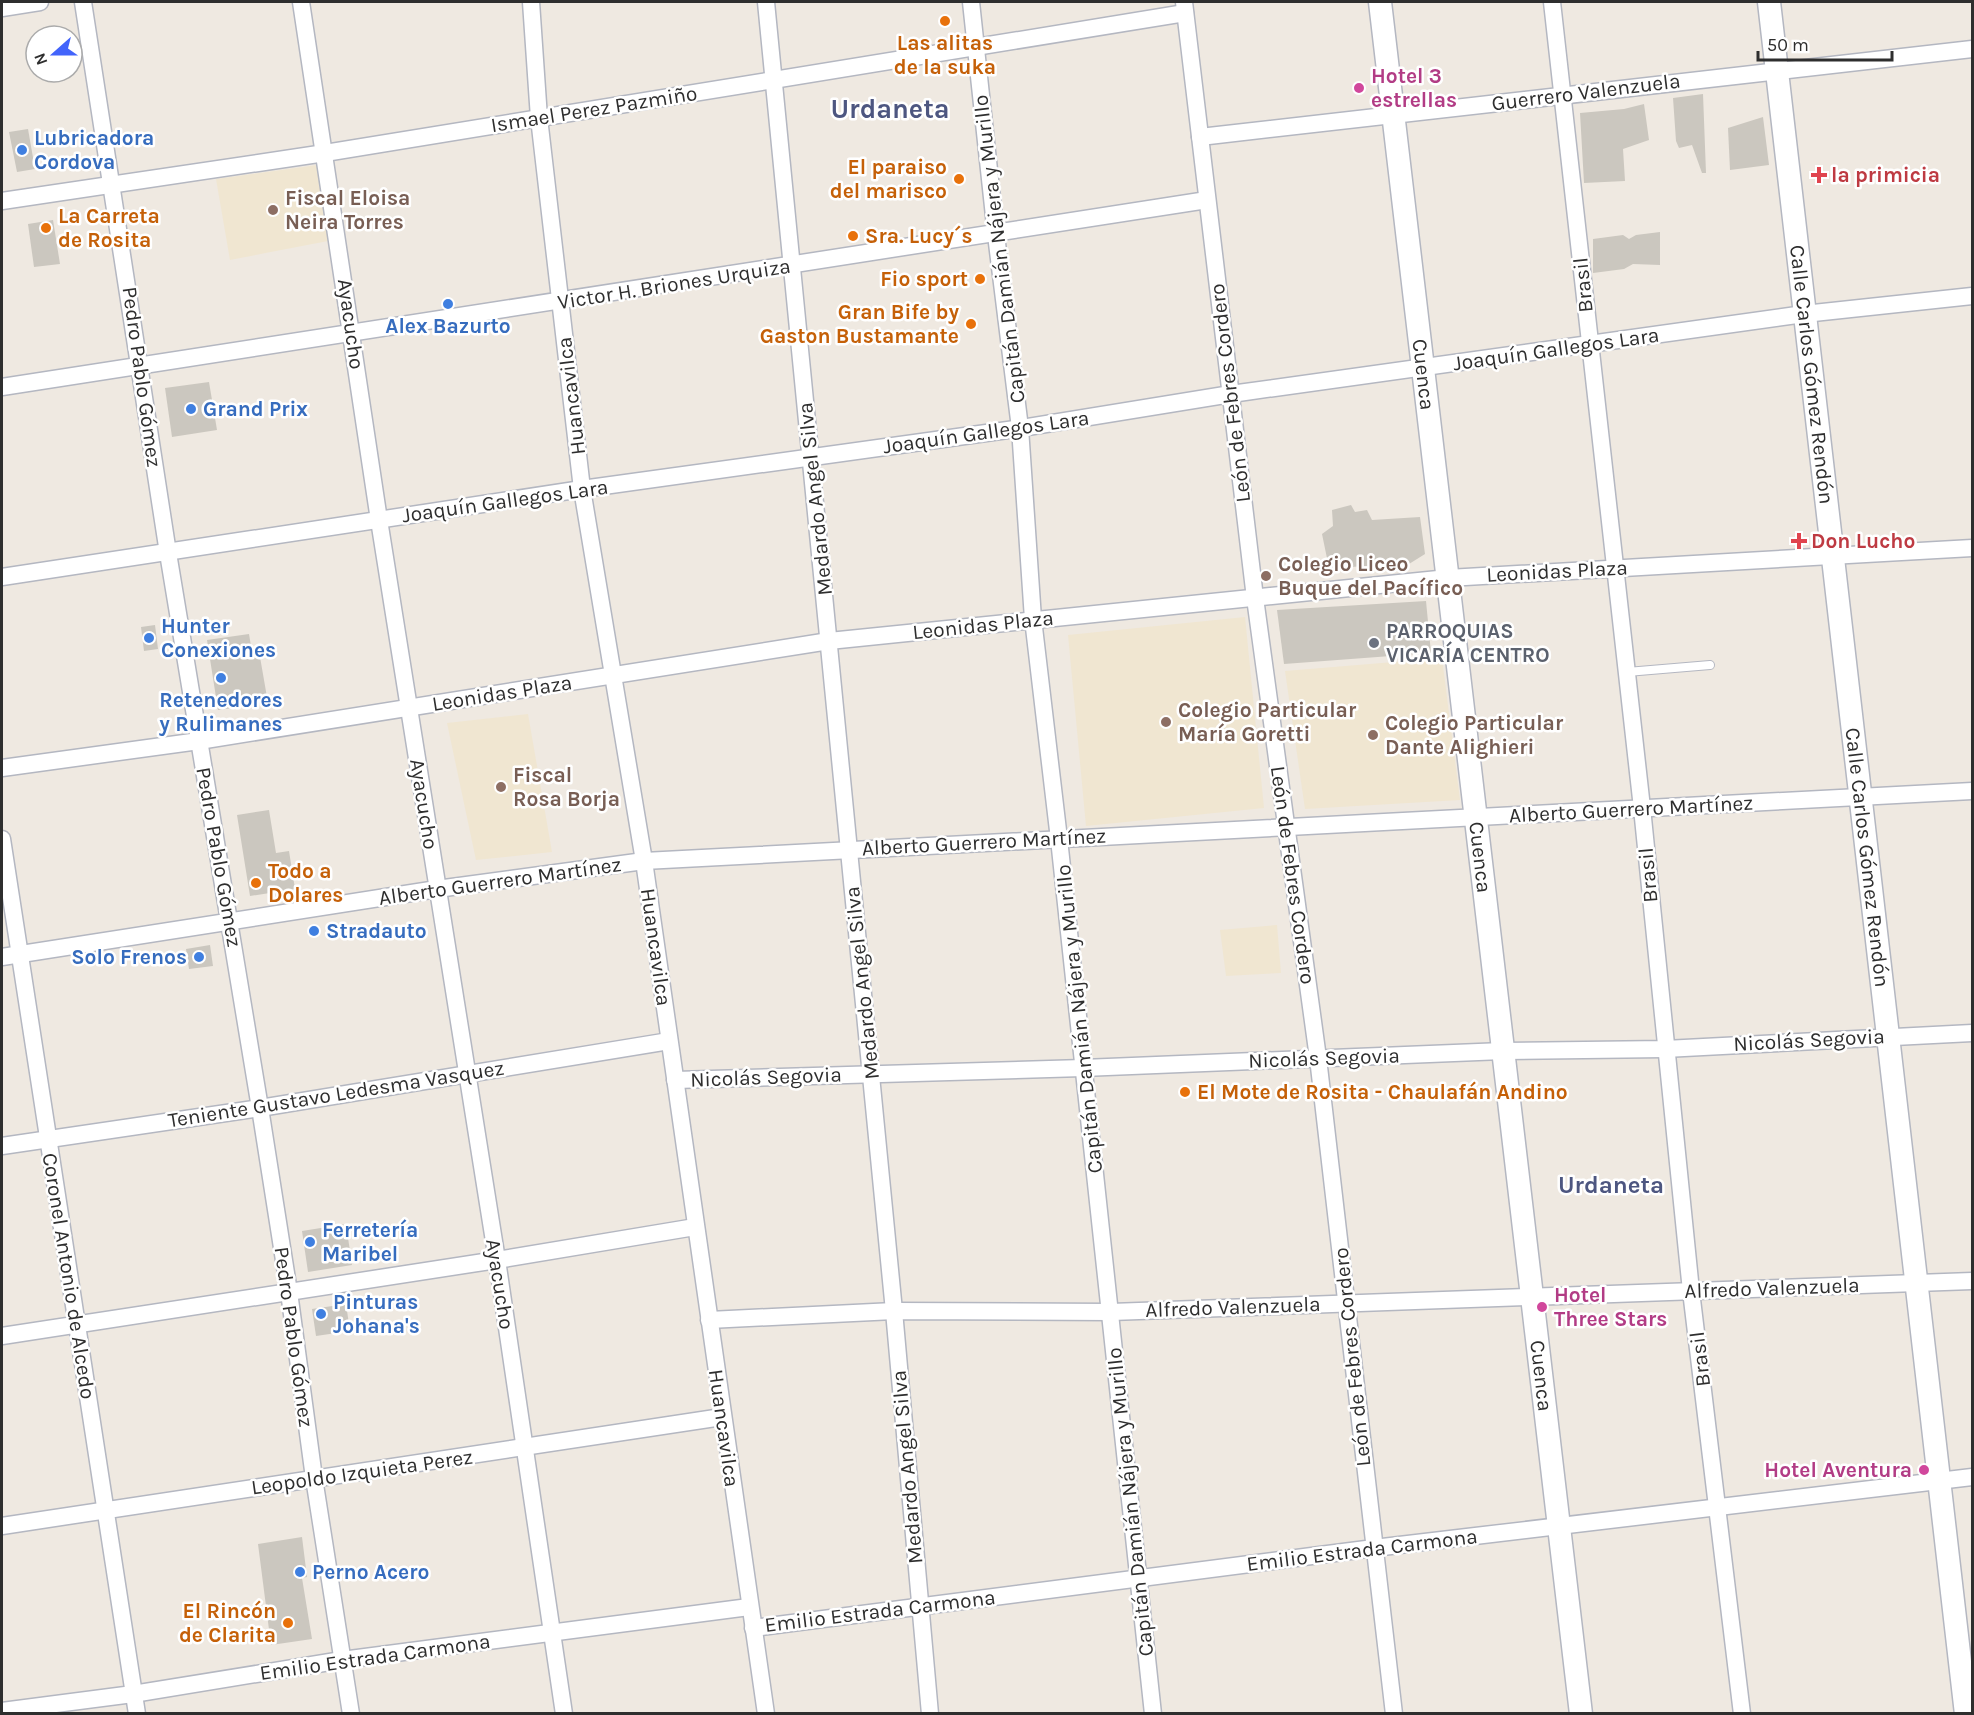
<svg xmlns="http://www.w3.org/2000/svg" width="1974" height="1715" viewBox="0 0 1974 1715" font-family="Karla,sans-serif">
<style>
.education{fill:#f0e6d1}
.building{fill:#cbc7bf}
.lines{fill:none;stroke-linecap:round;stroke-linejoin:round}
.service-casing{stroke:#b4b7c1;stroke-width:10}
.minor-casing{stroke:#b4b7c1;stroke-width:19}
.secondary-casing{stroke:#b4b7c1;stroke-width:25}
.service{stroke:#fff;stroke-width:8}
.minor{stroke:#fff;stroke-width:16}
.secondary{stroke:#fff;stroke-width:22}
.food-dot{fill:#e8710a;stroke:#fff;stroke-width:2}
.hotel-dot{fill:#d1479c;stroke:#fff;stroke-width:2}
.shop-dot{fill:#3f7fe0;stroke:#fff;stroke-width:2}
.health-dot{fill:#e0444e;stroke:#fff;stroke-width:2}
.education-dot{fill:#8d6e63;stroke:#fff;stroke-width:2}
.worship-dot{fill:#6b7280;stroke:#fff;stroke-width:2}
.labels{text-anchor:middle;stroke-width:5;stroke-linejoin:round;paint-order:stroke}
.food-label{font-size:21px;font-weight:bold;fill:#c56008;stroke:#fff;text-anchor:end}
.hotel-label{font-size:21px;font-weight:bold;fill:#b23c85;stroke:#fff;text-anchor:start}
.street-label{font-size:21px;fill:#2e2e2e;stroke:#fff}
.shop-label{font-size:21px;font-weight:bold;fill:#366cbe;stroke:#fff;text-anchor:start}
.health-label{font-size:21px;font-weight:bold;fill:#be3a42;stroke:#fff;text-anchor:start}
.education-label{font-size:21px;font-weight:bold;fill:#785e54;stroke:#fff;text-anchor:start}
.worship-label{font-size:21px;font-weight:bold;fill:#5b616d;stroke:#fff;text-anchor:start}
.quarter-label{font-size:24px;font-weight:bold;fill:#4d5680;stroke:#fff}
.district-label{font-size:27px;font-weight:bold;fill:#4d5680;stroke:#fff}
</style>
<rect width="100%" height="100%" fill="#efe9e1"/>
<!-- education -->
<g class="education">
<polygon points="318,165 328,241 230,260 216,179"/>
<polygon points="1245,617 1264,808 1086,826 1068,635"/>
<polygon points="1442,658 1460,800 1305,809 1285,671"/>
<polygon points="528,714 552,852 476,860 447,723"/>
<polygon points="1277,925 1281,973 1226,976 1220,930"/>
</g>
<!-- building -->
<g class="building">
<polygon points="1703,94 1706,173 1702,173 1692,145 1679,148 1676,141 1673,98"/>
<polygon points="1644,104 1649,140 1623,149 1625,181 1584,183 1580,113 1624,109"/>
<polygon points="1763,117 1769,165 1730,170 1728,128"/>
<polygon points="28,129 35,169 17,172 9,132"/>
<polygon points="53,220 60,264 34,267 28,224"/>
<polygon points="1660,232 1660,265 1633,264 1624,269 1593,273 1593,239 1623,235 1629,239 1636,235"/>
<polygon points="209,382 217,430 172,437 165,388"/>
<polygon points="1351,505 1355,512 1367,510 1372,520 1420,517 1425,554 1409,564 1329,568 1322,534 1333,526 1332,510"/>
<polygon points="1426,601 1431,653 1284,664 1277,610"/>
<polygon points="155,625 158,649 144,651 141,627"/>
<polygon points="249,634 253,658 260,657 268,703 218,710 207,640"/>
<polygon points="269,810 276,853 289,851 295,889 250,896 237,815"/>
<polygon points="210,945 213,966 189,969 186,949"/>
<polygon points="346,1224 352,1265 308,1272 302,1231"/>
<polygon points="346,1304 350,1331 316,1336 312,1309"/>
<polygon points="302,1537 307,1577 302,1578 312,1639 271,1645 258,1544"/>
</g>
<g class="lines">
<!-- service casing -->
<g class="service-casing">
<polyline id="service" points="1627,672 1710,665"/>
</g>
<!-- minor casing -->
<g class="minor-casing">
<g id="minor">
<polyline points="83,2 168,553 260,1108 289,1292 314,1478 351,1714"/>
<polyline points="301,2 379,520 497,1260 564,1714"/>
<polyline points="531,2 539,118 582,489 644,861 766,1714"/>
<polyline points="766,2 894,1311 930,1714"/>
<polyline points="971,2 996,235 1020,428 1033,619 1059,839 1153,1714"/>
<polyline points="1184,2 1255,598 1318,1058 1394,1714"/>
<polyline points="1552,2 1642,808 1691,1291 1742,1714"/>
<polyline points="2,8 40,2"/>
<polyline points="1200,137 1972,49"/>
<polyline points="2,201 325,153 1185,13"/>
<polyline points="2,387 1207,200"/>
<polyline points="2,577 582,489 1015,429 1231,394 1804,314 1972,296"/>
<polyline points="2,768 199,741 829,641 1448,578 1972,548"/>
<polyline points="2,839 137,1714"/>
<polyline points="2,957 437,889 644,861 1972,791"/>
<polyline points="675,1080 1083,1068 1503,1051 1665,1049 1972,1033"/>
<polyline points="2,1146 260,1108 669,1041"/>
<polyline points="709,1320 894,1311 1111,1312 1972,1281"/>
<polyline points="2,1336 497,1260 695,1227"/>
<polyline points="2,1526 722,1417"/>
<polyline points="753,1628 1374,1548 1972,1477"/>
<polyline points="2,1711 133,1694 342,1660 749,1607"/>
</g>
</g>
<!-- secondary casing -->
<g class="secondary-casing">
<g id="secondary">
<path id="s1" d="M1380,2L1581,1714"/>
<path id="s2" d="M1769,2L1966,1714"/>
</g>
</g>
<!-- service -->
<use href="#service" class="service"/>
<!-- minor -->
<use href="#minor" class="minor"/>
<!-- secondary -->
<use href="#secondary" class="secondary"/>
</g>
<!-- markers -->
<g class="food-dot">
<circle cx="945" cy="21" r="6"/>
<circle cx="959" cy="179" r="6"/>
<circle cx="46" cy="228" r="6"/>
<circle cx="853" cy="236" r="6"/>
<circle cx="980" cy="279" r="6"/>
<circle cx="971" cy="324" r="6"/>
<circle cx="256" cy="883" r="6"/>
<circle cx="1185" cy="1092" r="6"/>
<circle cx="288" cy="1623" r="6"/>
</g>
<g class="hotel-dot">
<circle cx="1359" cy="88" r="6"/>
<circle cx="1542" cy="1307" r="6"/>
<circle cx="1924" cy="1470" r="6"/>
</g>
<g class="shop-dot">
<circle cx="22" cy="150" r="6"/>
<circle cx="448" cy="304" r="6"/>
<circle cx="191" cy="409" r="6"/>
<circle cx="149" cy="638" r="6"/>
<circle cx="221" cy="678" r="6"/>
<circle cx="314" cy="931" r="6"/>
<circle cx="199" cy="957" r="6"/>
<circle cx="310" cy="1242" r="6"/>
<circle cx="321" cy="1314" r="6"/>
<circle cx="300" cy="1572" r="6"/>
</g>
<g class="health-dot">
<path d="M1816 166h6v6h6v6h-6v6h-6v-6h-6v-6h6z"/>
<path d="M1796 532h6v6h6v6h-6v6h-6v-6h-6v-6h6z"/>
</g>
<g class="education-dot">
<circle cx="273" cy="210" r="6"/>
<circle cx="1266" cy="576" r="6"/>
<circle cx="1166" cy="722" r="6"/>
<circle cx="1373" cy="735" r="6"/>
<circle cx="501" cy="787" r="6"/>
</g>
<circle class="worship-dot" cx="1374" cy="643" r="6"/>
<g class="labels">
<!-- food labels -->
<g class="food-label">
<text x="945" y="50" text-anchor="middle">Las alitas<tspan x="945" dy="24">de la suka</tspan></text>
<text x="947" y="174">El paraiso<tspan x="947" dy="24">del marisco</tspan></text>
<text x="58" y="223" text-anchor="start">La Carreta<tspan x="58" dy="24">de Rosita</tspan></text>
<text x="865" y="243" text-anchor="start">Sra. Lucy´s</text>
<text x="968" y="286">Fio sport</text>
<text x="959" y="319">Gran Bife by<tspan x="959" dy="24">Gaston Bustamante</tspan></text>
<text x="268" y="878" text-anchor="start">Todo a<tspan x="268" dy="24">Dolares</tspan></text>
<text x="1197" y="1099" text-anchor="start">El Mote de Rosita - Chaulafán Andino</text>
<text x="276" y="1618">El Rincón<tspan x="276" dy="24">de Clarita</tspan></text>
</g>
<!-- hotel labels -->
<g class="hotel-label">
<text x="1371" y="83">Hotel 3<tspan x="1371" dy="24">estrellas</tspan></text>
<text x="1554" y="1302">Hotel<tspan x="1554" dy="24">Three Stars</tspan></text>
<text x="1912" y="1477" text-anchor="end">Hotel Aventura</text>
</g>
<!-- street labels -->
<g class="street-label">
<text transform="translate(1586 92) rotate(-7)" y="7">Guerrero Valenzuela</text>
<text transform="translate(594 109) rotate(-9)" y="7">Ismael Perez Pazmiño</text>
<text transform="translate(999 249) rotate(-97)" y="7">Capitán Damián Nájera y Murillo</text>
<text transform="translate(674 284) rotate(-9)" y="7">Victor H. Briones Urquiza</text>
<text transform="translate(1583 285) rotate(-96)" y="7">Brasil</text>
<text transform="translate(351 324) rotate(82)" y="7">Ayacucho</text>
<text transform="translate(1556 349) rotate(-8)" y="7">Joaquín Gallegos Lara</text>
<text dy="7" stroke="none"><textPath href="#s1" startOffset="375">Cuenca</textPath></text>
<text dy="7" stroke="none"><textPath href="#s2" startOffset="375">Calle Carlos Gómez Rendón</textPath></text>
<text transform="translate(142 377) rotate(82)" y="7">Pedro Pablo Gómez</text>
<text transform="translate(1230 393) rotate(-97)" y="7">León de Febres Cordero</text>
<text transform="translate(571 396) rotate(-97)" y="7">Huancavilca</text>
<text transform="translate(986 432) rotate(-8)" y="7">Joaquín Gallegos Lara</text>
<text transform="translate(815 499) rotate(-96)" y="7">Medardo Angel Silva</text>
<text transform="translate(505 501) rotate(-8)" y="7">Joaquín Gallegos Lara</text>
<text transform="translate(1557 571) rotate(-3)" y="7">Leonidas Plaza</text>
<text transform="translate(983 625) rotate(-6)" y="7">Leonidas Plaza</text>
<text transform="translate(502 693) rotate(-9)" y="7">Leonidas Plaza</text>
<text transform="translate(424 804) rotate(81)" y="7">Ayacucho</text>
<text transform="translate(1631 809) rotate(-3)" y="7">Alberto Guerrero Martínez</text>
<text transform="translate(984 842) rotate(-3)" y="7">Alberto Guerrero Martínez</text>
<text transform="translate(219 857) rotate(80)" y="7">Pedro Pablo Gómez</text>
<text dy="7" stroke="none"><textPath href="#s1" startOffset="861">Cuenca</textPath></text>
<text dy="7" stroke="none"><textPath href="#s2" startOffset="861">Calle Carlos Gómez Rendón</textPath></text>
<text transform="translate(1293 875) rotate(82)" y="7">León de Febres Cordero</text>
<text transform="translate(1648 875) rotate(-95)" y="7">Brasil</text>
<text transform="translate(500 881) rotate(-8)" y="7">Alberto Guerrero Martínez</text>
<text transform="translate(656 947) rotate(82)" y="7">Huancavilca</text>
<text transform="translate(862 983) rotate(-96)" y="7">Medardo Angel Silva</text>
<text transform="translate(1079 1019) rotate(-96)" y="7">Capitán Damián Nájera y Murillo</text>
<text transform="translate(1809 1040) rotate(-3)" y="7">Nicolás Segovia</text>
<text transform="translate(1324 1058) rotate(-2)" y="7">Nicolás Segovia</text>
<text transform="translate(766 1077) rotate(-2)" y="7">Nicolás Segovia</text>
<text transform="translate(336 1094) rotate(-9)" y="7">Teniente Gustavo Ledesma Vasquez</text>
<text transform="translate(69 1276) rotate(81)" y="7">Coronel Antonio de Alcedo</text>
<text transform="translate(500 1284) rotate(81)" y="7">Ayacucho</text>
<text transform="translate(1772 1288) rotate(-2)" y="7">Alfredo Valenzuela</text>
<text transform="translate(1233 1307) rotate(-2)" y="7">Alfredo Valenzuela</text>
<text transform="translate(294 1337) rotate(82)" y="7">Pedro Pablo Gómez</text>
<text transform="translate(1352 1357) rotate(-96)" y="7">León de Febres Cordero</text>
<text transform="translate(1700 1359) rotate(-97)" y="7">Brasil</text>
<text dy="7" stroke="none"><textPath href="#s1" startOffset="1383">Cuenca</textPath></text>
<text transform="translate(724 1428) rotate(82)" y="7">Huancavilca</text>
<text transform="translate(907 1467) rotate(-95)" y="7">Medardo Angel Silva</text>
<text transform="translate(362 1472) rotate(-8)" y="7">Leopoldo Izquieta Perez</text>
<text transform="translate(1130 1502) rotate(-96)" y="7">Capitán Damián Nájera y Murillo</text>
<text transform="translate(1362 1550) rotate(-7)" y="7">Emilio Estrada Carmona</text>
<text transform="translate(880 1611) rotate(-7)" y="7">Emilio Estrada Carmona</text>
<text transform="translate(375 1657) rotate(-8)" y="7">Emilio Estrada Carmona</text>
</g>
<!-- shop labels -->
<g class="shop-label">
<text x="34" y="145">Lubricadora<tspan x="34" dy="24">Cordova</tspan></text>
<text x="448" y="333" text-anchor="middle">Alex Bazurto</text>
<text x="203" y="416">Grand Prix</text>
<text x="161" y="633">Hunter<tspan x="161" dy="24">Conexiones</tspan></text>
<text x="221" y="707" text-anchor="middle">Retenedores<tspan x="221" dy="24">y Rulimanes</tspan></text>
<text x="326" y="938">Stradauto</text>
<text x="187" y="964" text-anchor="end">Solo Frenos</text>
<text x="322" y="1237">Ferretería<tspan x="322" dy="24">Maribel</tspan></text>
<text x="333" y="1309">Pinturas<tspan x="333" dy="24">Johana's</tspan></text>
<text x="312" y="1579">Perno Acero</text>
</g>
<!-- health labels -->
<g class="health-label">
<text x="1831" y="182">la primicia</text>
<text x="1811" y="548">Don Lucho</text>
</g>
<!-- education labels -->
<g class="education-label">
<text x="285" y="205">Fiscal Eloisa<tspan x="285" dy="24">Neira Torres</tspan></text>
<text x="1278" y="571">Colegio Liceo<tspan x="1278" dy="24">Buque del Pacífico</tspan></text>
<text x="1178" y="717">Colegio Particular<tspan x="1178" dy="24">María Goretti</tspan></text>
<text x="1385" y="730">Colegio Particular<tspan x="1385" dy="24">Dante Alighieri</tspan></text>
<text x="513" y="782">Fiscal<tspan x="513" dy="24">Rosa Borja</tspan></text>
</g>
<!-- worship labels -->
<g class="worship-label">
<text x="1386" y="638">PARROQUIAS<tspan x="1386" dy="24">VICARÍA CENTRO</tspan></text>
</g>
<!-- quarter labels -->
<g class="quarter-label">
<text x="1611" y="1193">Urdaneta</text>
</g>
<!-- district labels -->
<g class="district-label">
<text x="890" y="118">Urdaneta</text>
</g>
</g>
<!-- border -->
<rect width="1974" height="1715" fill="none" stroke="#2e2e2e" stroke-width="6"/>
<!-- north arrow -->
<g transform="translate(54 54) rotate(249)"><circle r="28" fill="#ffffff" stroke="#ababab" stroke-width="1.5"/>
<path d="M0-4.5L10 22L0 15L-10 22Z" fill="#4264fb"/>
<text y="-9" font-size="16" font-weight="bold" text-anchor="middle" fill="#2e2e2e">N</text>
</g>
<!-- scale -->
<path d="M1758 51v9h134v-9" fill="none" stroke="#2e2e2e" stroke-width="3"/>
<text x="1767" y="51" font-size="18" fill="#2e2e2e" stroke="#ffffff" stroke-width="4.5" paint-order="stroke">50 m</text>
</svg>
